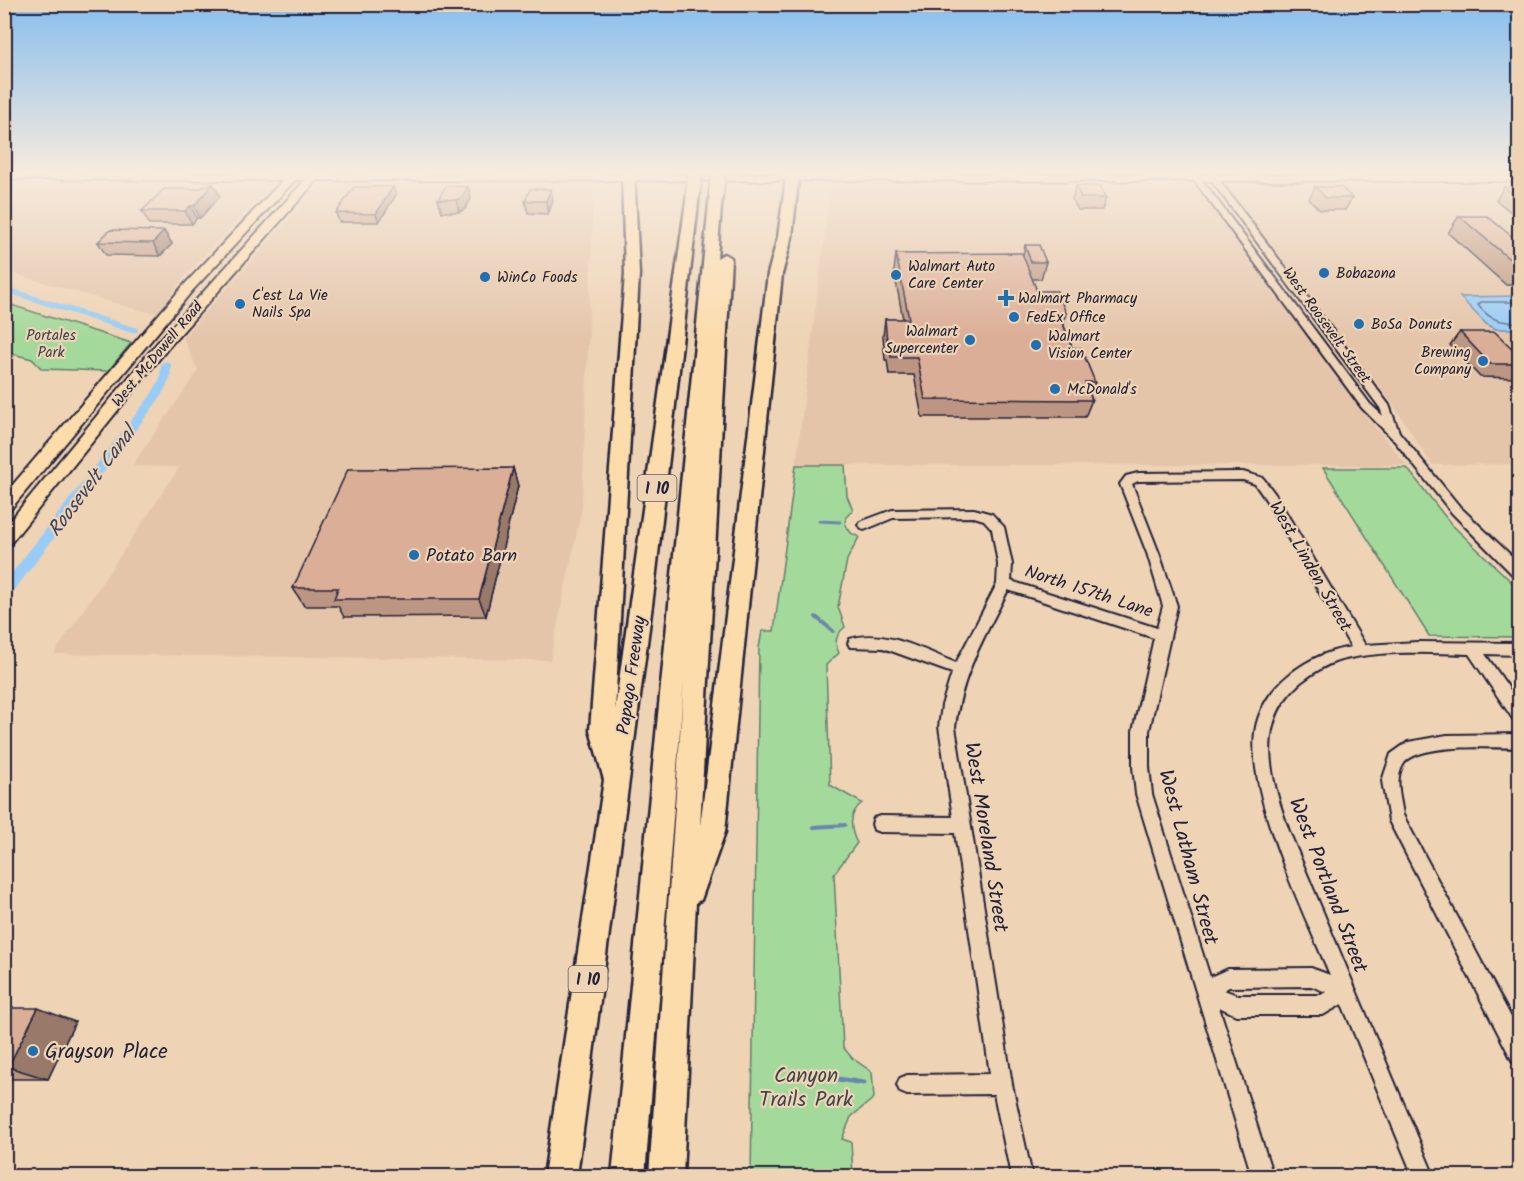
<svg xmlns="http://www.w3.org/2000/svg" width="1524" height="1181" viewBox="0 0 1524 1181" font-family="Kalam,sans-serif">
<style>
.built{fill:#e4c5aa}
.green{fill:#a4d99c;stroke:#637e6c;stroke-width:1.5}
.water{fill:#98ccf6;stroke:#6988ab;stroke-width:1.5}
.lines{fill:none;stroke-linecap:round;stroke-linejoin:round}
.shore{stroke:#516686;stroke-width:1.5}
.stream-far2{stroke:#6988ab;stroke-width:3}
.stream-far1{stroke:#6988ab;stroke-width:4}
.stream{stroke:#6988ab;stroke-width:5}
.canal{fill:#98ccf6;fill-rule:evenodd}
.minor-casing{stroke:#22223b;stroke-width:4}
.major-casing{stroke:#22223b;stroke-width:4}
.highway-casing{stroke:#22223b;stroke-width:5}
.minor{fill:#eed3b5;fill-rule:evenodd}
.major{fill:#fddcac;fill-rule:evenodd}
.highway{fill:#fddcac;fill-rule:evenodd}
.highway-bridge-casing{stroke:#22223b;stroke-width:17;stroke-linecap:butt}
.highway-bridge{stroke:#fddcac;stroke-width:14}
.wall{fill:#bc9682;stroke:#22223b;stroke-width:1.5}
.shaded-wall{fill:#997a6a;stroke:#22223b;stroke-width:1.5}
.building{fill:#dbae97;stroke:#22223b;stroke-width:1.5}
.poi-dot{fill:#1f6fb2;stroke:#eed3b5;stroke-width:2}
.labels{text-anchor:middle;stroke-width:4.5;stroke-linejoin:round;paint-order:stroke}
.far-poi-label{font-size:15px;fill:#22223b;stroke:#eed3b5;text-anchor:start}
.far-street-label{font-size:15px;fill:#22223b;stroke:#eed3b5}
.far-park-label{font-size:15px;fill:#3c474e;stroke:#eed3b5}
.shield{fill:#eed3b5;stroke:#5f5760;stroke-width:1.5}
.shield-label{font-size:16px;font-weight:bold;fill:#22223b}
.poi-label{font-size:18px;fill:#22223b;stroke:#eed3b5;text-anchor:start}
.street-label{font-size:18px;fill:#22223b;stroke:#eed3b5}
.water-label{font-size:20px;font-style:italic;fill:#3a4460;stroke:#eed3b5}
.near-street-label{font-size:21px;fill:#22223b;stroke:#eed3b5}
.near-poi-label{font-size:21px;fill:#22223b;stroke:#eed3b5;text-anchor:start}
.near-park-label{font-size:21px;fill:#3c474e;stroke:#eed3b5}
</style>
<rect width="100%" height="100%" fill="#eed3b5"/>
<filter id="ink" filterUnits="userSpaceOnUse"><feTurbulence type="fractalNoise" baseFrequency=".0167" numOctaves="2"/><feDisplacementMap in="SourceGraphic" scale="12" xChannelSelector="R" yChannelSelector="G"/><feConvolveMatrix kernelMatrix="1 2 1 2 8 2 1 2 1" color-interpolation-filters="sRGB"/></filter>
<g filter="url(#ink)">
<!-- built -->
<g class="built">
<polygon points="4,181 266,183 274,185 274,187 253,204 187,274 157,313 138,310 5,271"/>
<polygon points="834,181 964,184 1124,182 1182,184 1199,188 1367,417 1407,465 796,465 830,193"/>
<polygon points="332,182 594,184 582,508 550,660 54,654 180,467 132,466 198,371 183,337 314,191"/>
<polygon points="1230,182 1519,184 1519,464 1432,465 1396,409 1228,189 1227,185"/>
</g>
<!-- green -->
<g class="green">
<polygon points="4,303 5,303 131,343 108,371 42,369 32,359 5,352"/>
<path d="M796,465H845L847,496L853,510L846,517L845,524L851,533L859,537L847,560L838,607L845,627C836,634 833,642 839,653L826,665L830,785L862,803C848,813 850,830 857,843L834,874L843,1047L852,1058L872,1072L874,1098L851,1117L842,1139L851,1142L853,1176H751L759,648L762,631H774Z"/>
<polygon points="1323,468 1407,468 1451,524 1519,589 1519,637 1429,636"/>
</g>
<!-- water -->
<polygon class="water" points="1519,296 1519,329 1496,329 1486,324 1460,297"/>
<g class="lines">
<!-- shore -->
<path class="shore" d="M1520,302H1481L1478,305C1490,321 1501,322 1520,323"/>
<!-- stream-far2 -->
<polyline class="stream-far2" points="819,521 840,522"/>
<!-- stream-far1 -->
<g class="stream-far1">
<polyline points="816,617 833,631"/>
<polyline points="814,827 845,825"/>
</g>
<!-- stream -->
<polyline class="stream" points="805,1074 864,1083"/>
<!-- canal -->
<g class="canal">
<polygon points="4,286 137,328 138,330 137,332 129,332 4,292"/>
<polygon points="166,361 171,364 170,379 160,398 9,597 4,598 4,583 151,395 160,379 161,364"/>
</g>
<!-- minor casing -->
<g class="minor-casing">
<g id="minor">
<polygon points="1188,172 1196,172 1370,404 1383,416 1380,408 1205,172 1213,172 1389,405 1399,432 1460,507 1520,564 1520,578 1515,577 1452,513 1393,439 1362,408"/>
<path d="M1243,472L1263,478L1275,494L1365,645L1417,642L1520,643V655L1485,654L1520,704V723L1515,722L1469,654C1427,653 1382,650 1341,660C1326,664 1313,673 1301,682C1253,723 1271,780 1289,831L1434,1176H1413L1342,1004L1323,1015H1236L1219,1007L1273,1176H1252L1136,794L1133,767V731L1154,638L1008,590C984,638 962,673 955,727L1012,1084L1032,1176H1011L994,1094L907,1095L900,1092L897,1085L900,1078L907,1075L990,1074L955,833L880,832L874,830L872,824L874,818L880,816L953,817L939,727L942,705L952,673L883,648L850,647L848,643L850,639C884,628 925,651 956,663L997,584L998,564L992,529L984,520L974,517L893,518L864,530L858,525L860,522L892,510L974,509L992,514L1004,527L1012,564L1011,581L1157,628L1163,606L1147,553L1120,484L1126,476L1138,473ZM1243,480L1255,484L1266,500L1351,647C1308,654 1262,685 1255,732C1247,797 1304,913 1330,975L1311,968L1228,969L1210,977L1152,794L1149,767V731L1177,606L1159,553L1132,484L1138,481ZM1311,986L1326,992L1321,995H1237L1224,990L1229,987Z"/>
<path d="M1520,734V748C1495,748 1416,742 1403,765C1394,780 1401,799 1403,815L1520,1034V1065L1513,1062L1389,821L1382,781L1391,754L1408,742L1447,735Z"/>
</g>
</g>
<!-- major casing -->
<g class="major-casing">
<polygon id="major" points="4,173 1520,175 1520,181 317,180 168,348 10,544 4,546 4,528 158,342 305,180 295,180 192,291 10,510 4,512 4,495 184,285 283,180 4,179"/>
</g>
<!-- highway casing -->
<g class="highway-casing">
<g id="highway">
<polygon points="622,172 634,172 639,274 615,710 687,194 693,190 699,194 654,590 577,1176 544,1176 604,780 590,730 625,274"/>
<polygon points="787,172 799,172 792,237 782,274 725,832 701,900 696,902 683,1176 649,1176 684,679 645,1176 612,1176 710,194 716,190 722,194 717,258 724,254 731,258 700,827 768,274 778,237"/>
</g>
</g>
<!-- minor -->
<use href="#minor" class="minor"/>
<!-- major -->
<use href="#major" class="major"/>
<!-- highway -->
<use href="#highway" class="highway"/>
<!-- highway-bridge casing -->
<g class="highway-bridge-casing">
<g id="highway-bridge">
<polyline points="693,194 695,172"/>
<polyline points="716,194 718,172"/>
</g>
</g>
<!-- highway-bridge -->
<use href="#highway-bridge" class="highway-bridge"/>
</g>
<!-- wall -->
<g class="wall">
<polygon points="213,184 220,196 200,218 197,218 192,224 149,224 142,211 197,189"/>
<polygon points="1076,186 1106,198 1102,210 1078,210 1072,199"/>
<polygon points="393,187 396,195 379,222 339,222 336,213"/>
<polygon points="468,187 471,199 465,209 459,212 442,212 438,199"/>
<polygon points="1315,187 1352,198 1345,210 1320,210 1309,199"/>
<polygon points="1504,187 1520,187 1520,213 1512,213 1496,200"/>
<polygon points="525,201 553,201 548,214 528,213"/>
<polygon points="1459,216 1520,243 1520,285 1506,285 1448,233"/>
<polygon points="164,231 172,244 160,256 106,255 98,242"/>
<polygon points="1025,245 1046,262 1041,279 1032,279 1037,291 1066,313 1063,323 1072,348 1095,382 1090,395 1092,400 1085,417 922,417 914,375 889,375 887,360 885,360 883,336 885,319 903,319 894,271 896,254 1023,255"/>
<polygon points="1460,332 1520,356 1520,374 1516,378 1480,377 1450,345"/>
<polygon points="513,468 518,486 486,616 344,617 338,606 304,606 293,588"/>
<polygon points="4,1008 75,1022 48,1079 4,1079"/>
</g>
<!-- shaded-wall -->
<g class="shaded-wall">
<polygon points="213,184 220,196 200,218 194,206"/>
<polygon points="393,187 396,195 379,222 376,214"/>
<polygon points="468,187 471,199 465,209 459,212 456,200"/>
<polygon points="551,189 553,201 548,214 546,201"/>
<polygon points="190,206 197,218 192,224 185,211"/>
<polygon points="164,231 172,244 160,256 153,243"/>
<polygon points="513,468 518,486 486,616 479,599"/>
<polygon points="38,1008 75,1022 48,1079 8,1067"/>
</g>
<!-- building -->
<g class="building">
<polygon points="213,184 194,206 190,206 185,211 142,211 164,189 197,189"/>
<polygon points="446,186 468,187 462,197 456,200 438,199"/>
<polygon points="1076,186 1100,186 1106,198 1081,198"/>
<polygon points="354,187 393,187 376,214 336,213"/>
<polygon points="1315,187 1341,187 1352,198 1326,198"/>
<polygon points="1504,187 1520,187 1520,199"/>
<polygon points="530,189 551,189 546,201 525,201"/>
<polygon points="1459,216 1487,216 1520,243 1520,268"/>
<polygon points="110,230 164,231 153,243 98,242"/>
<polygon points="1025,245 1039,245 1046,262 1031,262"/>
<polygon points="1022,253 1037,291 1057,291 1066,313 1059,313 1072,348 1081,348 1095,382 1085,382 1092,400 925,399 917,357 891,357 889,342 887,342 885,319 909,319 896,254"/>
<polygon points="1460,332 1495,332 1520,356 1520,364 1490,364"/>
<polygon points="513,468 479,599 334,599 338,588 293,588 348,469"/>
<polygon points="4,1008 38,1008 8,1067 4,1067"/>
</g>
</g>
<!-- sky -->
<linearGradient id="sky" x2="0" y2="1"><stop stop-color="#88beee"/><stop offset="0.51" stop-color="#f7ebde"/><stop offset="1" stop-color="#f7ebde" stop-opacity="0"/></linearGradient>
<rect width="1524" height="338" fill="url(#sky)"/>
<!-- markers -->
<g class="poi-dot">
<circle cx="1324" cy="273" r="6"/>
<circle cx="896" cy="275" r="6"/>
<circle cx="485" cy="277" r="6"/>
<path d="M1003 289h6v6h6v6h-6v6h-6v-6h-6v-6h6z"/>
<circle cx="240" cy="304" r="6"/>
<circle cx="1014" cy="317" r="6"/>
<circle cx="1359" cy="324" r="6"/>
<circle cx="970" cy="340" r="6"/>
<circle cx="1036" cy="345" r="6"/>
<circle cx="1483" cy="361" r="6"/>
<circle cx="1055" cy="389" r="6"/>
<circle cx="414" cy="555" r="6"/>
<circle cx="33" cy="1051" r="6"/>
</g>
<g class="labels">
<!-- far-poi labels -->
<g class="far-poi-label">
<text x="908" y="271">Walmart Auto<tspan x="908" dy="17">Care Center</tspan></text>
<text x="1336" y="278">Bobazona</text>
<text x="497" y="282">WinCo Foods</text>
<text x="252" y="300">C'est La Vie<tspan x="252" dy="17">Nails Spa</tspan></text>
<text x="1018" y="303">Walmart Pharmacy</text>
<text x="1026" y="322">FedEx Office</text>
<text x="1371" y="329">BoSa Donuts</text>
<text x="958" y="336" text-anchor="end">Walmart<tspan x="958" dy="17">Supercenter</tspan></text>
<text x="1048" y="341">Walmart<tspan x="1048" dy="17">Vision Center</tspan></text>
<text x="1471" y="357" text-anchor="end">Brewing<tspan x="1471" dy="17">Company</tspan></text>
<text x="1067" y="394">McDonald's</text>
</g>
<!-- far-street labels -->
<g class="far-street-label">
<text transform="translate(1327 325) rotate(54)" y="5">West Roosevelt Street</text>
<text transform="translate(157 354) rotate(-50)" y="5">West McDowell Road</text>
</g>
<!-- far-park labels -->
<g class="far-park-label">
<text x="51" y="340">Portales<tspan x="51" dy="17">Park</tspan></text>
</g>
<!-- shield labels -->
<g class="shield">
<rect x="637.5" y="475" width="39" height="26" rx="4.5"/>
<rect x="568.5" y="966" width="39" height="26" rx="4.5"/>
</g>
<g class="shield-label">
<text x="657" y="494">I 10</text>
<text x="588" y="985">I 10</text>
</g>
<!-- poi labels -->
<g class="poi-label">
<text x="426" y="561">Potato Barn</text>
</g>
<!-- street labels -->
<g class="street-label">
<text transform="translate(1311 566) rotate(60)" y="6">West Linden Street</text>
<text transform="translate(1089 591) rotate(18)" y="6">North 157th Lane</text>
<text transform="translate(631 675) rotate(-82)" y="6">Papago Freeway</text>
</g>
<!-- water labels -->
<g class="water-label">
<text transform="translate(91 481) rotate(-53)" y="7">Roosevelt Canal</text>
</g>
<!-- near-street labels -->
<g class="near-street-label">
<text transform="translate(987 837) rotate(81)" y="7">West Moreland Street</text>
<text transform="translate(1189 857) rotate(75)" y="7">West Latham Street</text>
<text transform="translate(1329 885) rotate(69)" y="7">West Portland Street</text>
</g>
<!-- near-poi labels -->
<g class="near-poi-label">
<text x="45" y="1058">Grayson Place</text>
</g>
<!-- near-park labels -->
<g class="near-park-label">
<text x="806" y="1082">Canyon<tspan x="806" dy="24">Trails Park</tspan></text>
</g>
</g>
<!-- margin -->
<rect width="1524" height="1181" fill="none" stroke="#eed3b5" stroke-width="24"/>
<rect x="12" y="12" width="1500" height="1157" fill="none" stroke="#22223b" stroke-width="2" filter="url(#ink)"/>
</svg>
